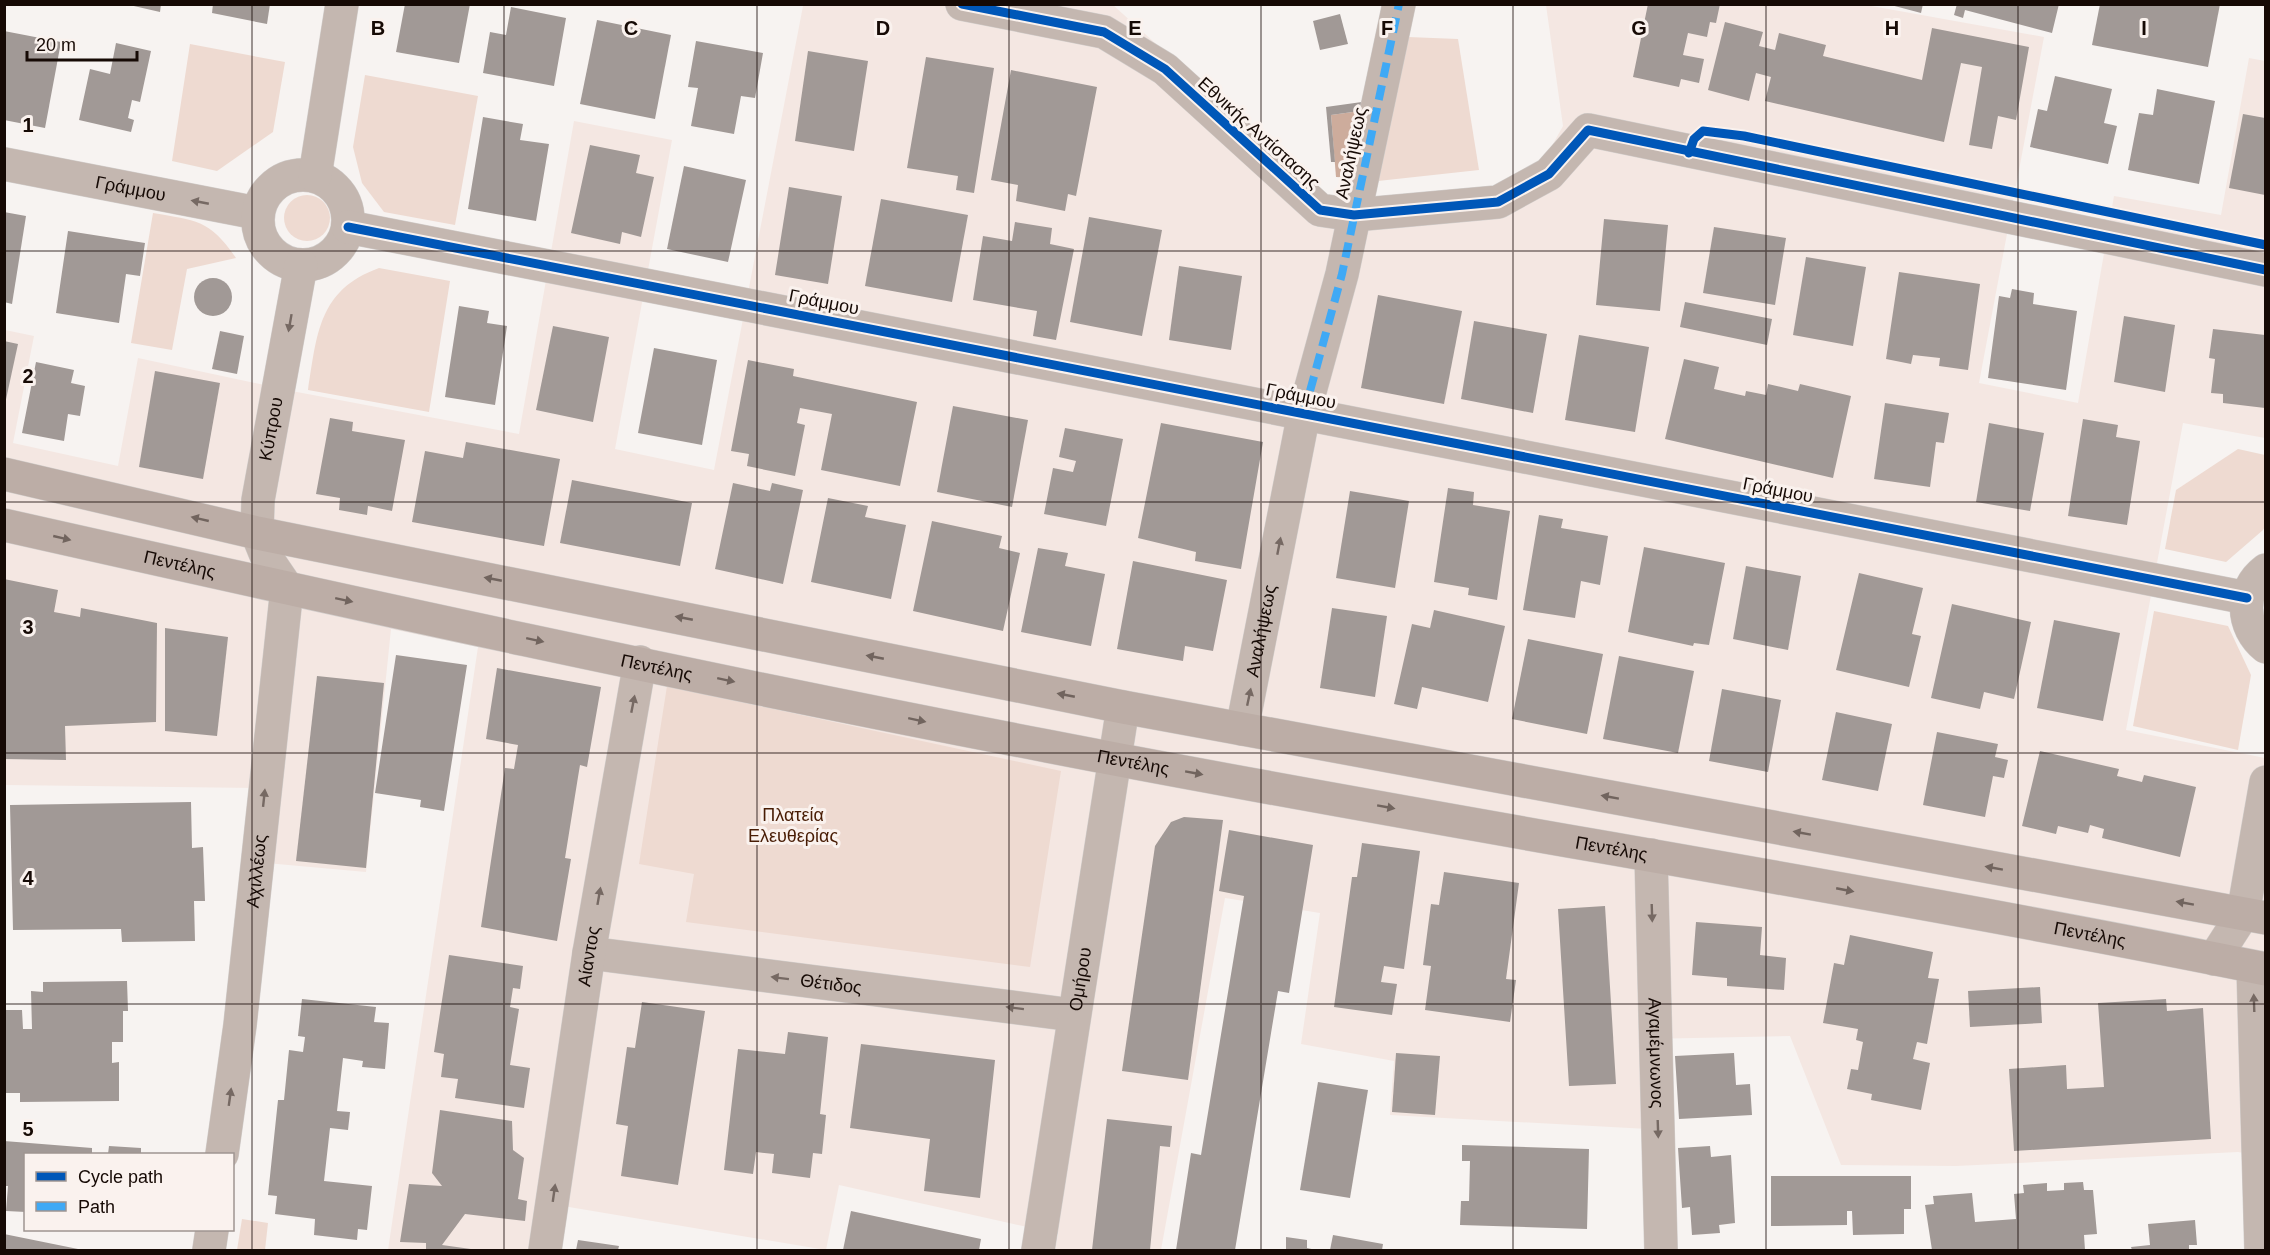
<svg xmlns="http://www.w3.org/2000/svg" width="2270" height="1255" viewBox="0 0 2270 1255" font-family="Arial,sans-serif">
<style>
.built{fill:#f4e7e2}
.green{fill:#eedad1}
.water{fill:#cdac9c}
.building{fill:#a19996}
.lines{fill:none;stroke-linecap:round;stroke-linejoin:round}
.minor-casing{stroke:#d2cecc;stroke-width:34}
.major-casing{stroke:#d2cecc;stroke-width:34}
.minor{stroke:#c4b7b0;stroke-width:33}
.major{stroke:#bcada6;stroke-width:33}
.quiet{stroke:#3fa9f5;stroke-width:8;stroke-dasharray:15 8;stroke-linecap:butt}
.cycleway-casing{stroke:#faf2ee;stroke-width:13}
.cycleway{stroke:#0057b8;stroke-width:9}
.oneway{fill:#766963}
.oneway2{fill:#71645e}
.grid{fill:none;stroke:#160a05;stroke-width:1.5;stroke-opacity:0.55}
.labels{text-anchor:middle;stroke-width:6;stroke-linejoin:round;paint-order:stroke}
.street-label{font-size:18px;fill:#160a05;stroke:#faf2ee}
.park-label{font-size:18px;fill:#481c04;stroke:#faf2ee}
.grid-label{font-size:20px;text-anchor:middle;font-weight:bold;fill:#160a05;stroke:#faf2ee;stroke-width:6;stroke-linejoin:round;paint-order:stroke}
</style>
<rect width="100%" height="100%" fill="#f7f3f1"/>
<!-- built -->
<polygon class="built" points="799,5 1113,5 1323,195 1360,199 1496,187 1544,160 1563,126 1546,5 1866,5 2044,37 1979,383 2078,403 2114,196 2221,215 2249,58 2265,61 2265,438 2183,423 2126,730 2265,758 2265,1157 2238,1152 1956,1166 1841,1165 1790,1036 1645,1039 1648,1129 1390,1115 1394,1061 1301,1044 1320,913 1225,898 1161,1250 1055,1250 1058,1234 839,1185 826,1250 563,1206 556,1250 388,1250 478,647 391,629 366,872 255,862 262,788 5,785 5,330 34,336 13,443 118,466 138,358 297,392 519,434 574,121 672,140 615,449 714,470 803,6"/>
<!-- green -->
<g class="green">
<polygon points="1408,37 1458,39 1479,170 1378,181"/>
<polygon points="190,44 285,62 273,132 217,171 172,161"/>
<polygon points="365,75 478,96 455,225 384,212 362,183 353,147"/>
<circle cx="307" cy="218" r="23"/>
<path d="M153,213C197,221 209,219 236,258L187,269L172,350L131,343Z"/>
<path d="M379,268L450,281L429,412L308,390C317,335 318,290 379,268Z"/>
<polygon points="2238,449 2265,455 2266,525 2263,530 2226,562 2165,549 2176,490"/>
<polygon points="2154,611 2228,626 2251,675 2238,750 2133,726"/>
<polygon points="667,686 1061,771 1030,967 686,922 694,874 639,864"/>
<polygon points="242,1219 268,1223 265,1250 237,1250"/>
</g>
<!-- water -->
<polygon class="water" points="1367,110 1354,178 1336,177 1331,115"/>
<!-- building -->
<g class="building">
<polygon points="125,4 161,4 160,12"/>
<polygon points="213,4 270,4 267,24 212,13"/>
<polygon points="405,4 470,4 459,63 396,52"/>
<polygon points="1648,4 1720,4 1716,23 1710,22 1707,37 1688,33 1683,55 1704,59 1699,83 1681,79 1679,87 1633,77"/>
<polygon points="1887,4 1923,4 1921,13"/>
<polygon points="1957,4 2059,4 2052,33 1965,10 1963,18 1954,15"/>
<polygon points="2100,4 2220,4 2208,67 2092,45"/>
<polygon points="511,7 566,18 554,86 483,73 490,32 506,35"/>
<polygon points="1340,14 1348,44 1320,50 1313,21"/>
<polygon points="597,20 671,35 655,119 580,104"/>
<polygon points="1725,22 1763,32 1759,46 1775,50 1779,33 1826,45 1823,56 1922,80 1932,28 2029,47 2016,120 1998,116 1992,149 1969,145 1982,67 1961,63 1944,142 1765,101 1771,77 1756,73 1749,101 1708,90"/>
<polygon points="4,31 61,42 45,128 4,120"/>
<polygon points="696,41 763,53 755,98 741,96 734,134 691,126 698,88 688,87"/>
<polygon points="116,43 151,51 140,102 132,100 128,118 134,120 131,132 79,120 90,69 110,74"/>
<polygon points="808,51 868,61 854,151 795,141"/>
<polygon points="926,57 994,68 974,193 956,190 958,176 907,168"/>
<polygon points="1011,70 1097,87 1076,196 1068,194 1065,211 1016,201 1018,185 991,180"/>
<polygon points="2055,76 2112,89 2104,123 2117,126 2108,164 2030,147 2038,109 2047,111"/>
<polygon points="2157,89 2215,101 2199,184 2128,170 2139,113 2153,115"/>
<polygon points="1369,101 1367,110 1331,115 1335,162 1331,162 1326,107"/>
<polygon points="2243,114 2265,118 2265,195 2229,188"/>
<polygon points="483,117 523,124 520,140 549,144 536,221 468,209"/>
<polygon points="590,145 640,155 636,173 654,177 641,237 622,232 620,244 571,233"/>
<polygon points="684,166 746,180 728,262 667,249"/>
<polygon points="789,187 842,196 828,284 775,275"/>
<polygon points="881,199 968,215 952,302 865,286"/>
<polygon points="4,212 26,216 12,304 4,302"/>
<polygon points="1089,217 1162,230 1142,336 1070,322"/>
<polygon points="1604,219 1668,225 1660,311 1596,305"/>
<polygon points="1015,222 1052,228 1050,244 1074,249 1056,340 1033,336 1037,311 973,300 983,236 1012,241"/>
<polygon points="1714,227 1786,238 1775,305 1703,293"/>
<polygon points="68,231 145,243 140,276 126,274 119,323 56,313"/>
<polygon points="1806,257 1866,267 1853,346 1793,335"/>
<polygon points="1179,266 1242,276 1231,350 1169,340"/>
<polygon points="1899,272 1980,284 1968,370 1939,366 1940,358 1913,355 1911,364 1886,359"/>
<circle cx="213" cy="297" r="19"/>
<polygon points="2012,289 2034,293 2033,304 2077,311 2066,390 1988,378 1999,296 2010,298"/>
<polygon points="1378,295 1462,311 1444,404 1361,388"/>
<polygon points="1685,302 1772,319 1767,345 1680,327"/>
<polygon points="459,306 489,311 487,323 507,326 495,405 445,397"/>
<polygon points="2124,316 2175,325 2165,392 2114,382"/>
<polygon points="1474,321 1547,334 1533,413 1461,399"/>
<polygon points="553,326 609,337 593,422 536,410"/>
<polygon points="2213,329 2265,335 2265,408 2223,403 2223,394 2211,393 2215,359 2209,358"/>
<polygon points="220,331 244,336 237,374 212,369"/>
<polygon points="1579,335 1649,347 1635,432 1565,420"/>
<polygon points="4,341 18,344 5,404 4,404"/>
<polygon points="654,348 717,360 702,445 638,433"/>
<polygon points="1684,359 1719,367 1714,389 1745,396 1746,391 1766,395 1768,384 1798,391 1800,384 1851,396 1833,478 1665,439"/>
<polygon points="748,360 794,369 793,376 917,402 900,486 821,470 832,414 800,408 797,423 805,425 795,476 747,466 749,454 731,451"/>
<polygon points="36,362 74,370 71,383 85,386 80,416 68,414 64,441 22,433"/>
<polygon points="155,371 220,383 203,479 139,467"/>
<polygon points="1885,403 1949,413 1944,443 1936,442 1930,487 1874,479"/>
<polygon points="953,406 1028,420 1012,507 937,492"/>
<polygon points="330,418 353,422 352,431 405,440 392,511 368,506 367,515 339,510 340,498 316,494"/>
<polygon points="2083,419 2118,425 2116,437 2140,441 2127,525 2068,516"/>
<polygon points="1161,423 1263,442 1241,569 1195,561 1196,552 1138,538"/>
<polygon points="1989,423 2044,433 2030,511 1976,502"/>
<polygon points="1065,428 1123,439 1106,526 1044,514 1053,468 1073,472 1076,461 1059,457"/>
<polygon points="466,442 560,459 544,546 412,522 425,451 463,458"/>
<polygon points="572,480 692,503 680,566 560,543"/>
<polygon points="733,483 770,491 772,483 803,490 783,584 715,569"/>
<polygon points="1448,488 1474,492 1473,505 1510,511 1497,600 1468,595 1469,588 1434,582"/>
<polygon points="1350,491 1409,501 1395,588 1336,578"/>
<polygon points="828,498 868,506 865,517 906,525 891,599 811,582"/>
<polygon points="1539,515 1563,519 1561,528 1608,536 1600,585 1581,581 1575,618 1523,610"/>
<polygon points="932,521 1002,536 999,548 1020,553 1003,631 913,611"/>
<polygon points="1644,547 1725,563 1709,645 1694,643 1693,646 1628,632"/>
<polygon points="1038,548 1068,553 1065,566 1105,574 1091,646 1021,632"/>
<polygon points="1133,561 1227,580 1213,651 1185,646 1183,661 1117,649"/>
<polygon points="1746,566 1801,576 1788,650 1733,639"/>
<polygon points="1859,573 1923,588 1912,634 1921,636 1909,687 1836,670"/>
<polygon points="4,579 58,590 54,612 80,617 81,608 157,623 156,722 65,726 66,760 4,759"/>
<polygon points="1952,604 2031,622 2014,699 1984,692 1980,709 1931,698"/>
<polygon points="1332,608 1387,616 1375,697 1320,688"/>
<polygon points="1434,610 1505,626 1488,702 1422,687 1417,709 1394,704 1412,624 1430,628"/>
<polygon points="2054,620 2120,633 2103,721 2037,708"/>
<polygon points="165,628 228,637 217,736 165,731"/>
<polygon points="1528,639 1603,654 1587,734 1512,719"/>
<polygon points="396,655 467,665 444,811 420,807 421,800 375,793"/>
<polygon points="1619,656 1694,671 1678,753 1603,739"/>
<polygon points="497,668 601,687 587,767 580,765 578,777 565,858 571,859 557,941 481,927 505,768 514,769 518,745 486,739"/>
<polygon points="317,676 384,683 366,868 296,861"/>
<polygon points="1722,689 1781,700 1768,772 1709,761"/>
<polygon points="1836,712 1892,724 1878,791 1822,780"/>
<polygon points="1937,732 1998,744 1995,757 2008,760 2004,778 1993,776 1985,817 1923,805"/>
<polygon points="2040,751 2119,769 2117,776 2142,782 2144,775 2196,787 2180,857 2102,838 2104,829 2090,825 2088,833 2058,826 2056,834 2022,826"/>
<polygon points="191,802 192,848 203,847 205,901 194,901 195,941 122,942 121,929 13,930 10,805"/>
<polygon points="1184,817 1223,820 1188,1080 1122,1071 1155,846 1171,822"/>
<polygon points="1229,830 1313,845 1289,993 1278,991 1235,1250 1176,1250 1191,1153 1201,1155 1244,896 1219,891"/>
<polygon points="1362,843 1420,851 1404,969 1384,966 1381,982 1397,984 1392,1015 1334,1007 1352,877 1357,877"/>
<polygon points="1444,872 1519,883 1506,979 1516,980 1510,1022 1425,1010 1431,966 1423,965 1431,904 1439,905"/>
<polygon points="1605,906 1616,1084 1569,1086 1558,909"/>
<polygon points="1696,922 1762,927 1760,955 1786,958 1784,990 1727,986 1727,978 1692,975"/>
<polygon points="1850,935 1933,952 1928,978 1939,979 1927,1044 1917,1042 1913,1059 1930,1063 1921,1110 1871,1100 1872,1094 1847,1089 1851,1069 1858,1070 1863,1042 1856,1040 1858,1029 1823,1023 1834,963 1844,965"/>
<polygon points="449,955 523,966 520,989 513,988 510,1007 519,1009 510,1065 530,1068 524,1108 455,1098 458,1079 441,1077 444,1054 434,1052"/>
<polygon points="127,981 128,1011 123,1011 123,1042 112,1042 112,1063 119,1062 119,1101 20,1102 20,1093 4,1093 4,1010 22,1010 23,1029 32,1029 31,991 43,992 43,982"/>
<polygon points="2040,987 2042,1023 1970,1027 1968,991"/>
<polygon points="302,999 376,1007 374,1022 389,1023 385,1069 362,1067 363,1061 343,1058 337,1111 350,1112 348,1130 330,1128 324,1181 372,1186 367,1230 358,1229 357,1240 314,1235 315,1219 275,1214 277,1196 268,1195 278,1100 284,1100 289,1050 303,1052 305,1037 298,1036"/>
<polygon points="2166,999 2167,1011 2203,1008 2211,1139 2014,1151 2009,1069 2066,1065 2067,1089 2104,1087 2098,1003"/>
<polygon points="642,1002 705,1011 678,1185 621,1176 628,1126 616,1124 627,1047 635,1048"/>
<polygon points="788,1032 828,1037 820,1114 826,1115 822,1154 813,1153 810,1178 772,1173 774,1154 756,1152 753,1174 724,1170 738,1049 785,1054"/>
<polygon points="861,1044 995,1060 980,1198 924,1191 930,1139 850,1128"/>
<polygon points="1396,1053 1440,1056 1435,1115 1392,1112"/>
<polygon points="1734,1053 1736,1085 1750,1084 1752,1115 1679,1119 1675,1056"/>
<polygon points="1318,1082 1368,1090 1350,1198 1300,1190"/>
<polygon points="440,1110 512,1121 513,1150 524,1158 518,1199 527,1201 525,1221 465,1214 442,1245 478,1250 426,1250 426,1243 400,1242 409,1184 442,1186 432,1173"/>
<polygon points="1107,1119 1172,1126 1170,1147 1160,1146 1150,1250 1092,1250"/>
<polygon points="4,1141 92,1148 92,1154 26,1154 26,1212 6,1211 8,1186 4,1186"/>
<polygon points="1462,1145 1589,1149 1587,1229 1460,1225 1461,1201 1469,1201 1470,1161 1462,1161"/>
<polygon points="109,1146 141,1148 141,1154 108,1154"/>
<polygon points="1710,1146 1711,1157 1731,1155 1735,1223 1719,1225 1720,1233 1692,1235 1690,1207 1682,1208 1678,1148"/>
<polygon points="1771,1176 1911,1176 1911,1209 1904,1209 1904,1234 1853,1235 1852,1211 1847,1211 1847,1225 1771,1226"/>
<polygon points="2083,1182 2084,1190 2093,1190 2097,1234 2084,1235 2085,1250 1932,1250 1925,1205 1934,1204 1933,1196 1972,1193 1975,1222 2016,1219 2014,1194 2024,1193 2023,1185 2047,1183 2047,1191 2064,1190 2064,1183"/>
<polygon points="851,1211 981,1239 979,1250 843,1250"/>
<polygon points="2195,1220 2197,1245 2189,1245 2189,1250 2132,1250 2131,1247 2150,1245 2148,1224"/>
<polygon points="4,1234 78,1249 78,1250 4,1250"/>
<polygon points="1333,1235 1383,1244 1382,1250 1330,1250"/>
<polygon points="1286,1237 1307,1240 1307,1248 1316,1250 1286,1250"/>
<polygon points="578,1240 619,1246 618,1250 576,1250"/>
</g>
<g class="lines">
<!-- minor casing -->
<g class="minor-casing">
<g id="minor">
<polyline points="962,4 1104,32 1165,69 1320,210 1354,215 1498,202 1549,174 1588,130 2266,270"/>
<path id="s1" d="M4,164L257,213"/>
<circle cx="303" cy="220" r="45"/>
<polyline points="315,176 342,4"/>
<polyline points="348,227 2247,598"/>
<path d="M2266,570C2239,590 2241,627 2266,647"/>
<path id="s2" d="M1242,729L1304,413L1342,274L1399,4"/>
<path id="s3" d="M1651,855L1661,1250"/>
<path id="s4" d="M589,953L1073,1015"/>
<polyline points="2214,959 2243,914 2266,782"/>
<polyline points="2253,967 2261,1250"/>
<path id="s5" d="M222,1154L240,1025L287,588L268,560L257,533L258,500L301,265"/>
<polyline points="209,1250 212,1230"/>
<path id="s6" d="M545,1250L589,953L640,662"/>
<path id="s7" d="M1038,1250L1123,707"/>
</g>
</g>
<!-- major casing -->
<g class="major-casing">
<g id="major">
<polyline points="4,474 257,533 1123,707 2266,918"/>
<path id="s8" d="M4,525C351,603 698,679 1047,746C1452,825 1861,887 2266,969"/>
</g>
</g>
<!-- minor -->
<use href="#minor" class="minor"/>
<!-- major -->
<use href="#major" class="major"/>
<!-- quiet -->
<polyline class="quiet" points="1304,413 1342,274 1399,4"/>
<!-- cycleway casing -->
<g class="cycleway-casing">
<g id="cycleway">
<polyline points="962,4 1104,32 1165,69 1320,210 1354,215 1498,202 1549,174 1588,130 2266,270"/>
<polyline points="1689,153 1694,139 1703,131 1744,136 2266,245"/>
<polyline points="348,227 2247,598"/>
</g>
</g>
<!-- cycleway -->
<use href="#cycleway" class="cycleway"/>
</g>
<!-- one-way arrows -->
<defs><path id="oneway-solid" d="M-6-.8H1V-3.2L6.5 0L1 3.2V.8H-6Z" transform="scale(1.5)"/></defs>
<g class="oneway">
<use href="#oneway-solid" transform="translate(200 202) rotate(-169)"/>
<use href="#oneway-solid" transform="translate(290 323) rotate(100)"/>
<use href="#oneway-solid" transform="translate(1279 546) rotate(-79)"/>
<use href="#oneway-solid" transform="translate(1249 697) rotate(-78)"/>
<use href="#oneway-solid" transform="translate(633 704) rotate(-79)"/>
<use href="#oneway-solid" transform="translate(264 798) rotate(-84)"/>
<use href="#oneway-solid" transform="translate(599 896) rotate(-80)"/>
<use href="#oneway-solid" transform="translate(1652 913) rotate(88)"/>
<use href="#oneway-solid" transform="translate(780 978) rotate(-173)"/>
<use href="#oneway-solid" transform="translate(2254 1003) rotate(-92)"/>
<use href="#oneway-solid" transform="translate(1015 1008) rotate(-173)"/>
<use href="#oneway-solid" transform="translate(230 1097) rotate(-82)"/>
<use href="#oneway-solid" transform="translate(1658 1129) rotate(88)"/>
<use href="#oneway-solid" transform="translate(554 1193) rotate(-82)"/>
</g>
<g class="oneway2">
<use href="#oneway-solid" transform="translate(200 519) rotate(-167)"/>
<use href="#oneway-solid" transform="translate(62 538) rotate(13)"/>
<use href="#oneway-solid" transform="translate(493 579) rotate(-169)"/>
<use href="#oneway-solid" transform="translate(344 600) rotate(12)"/>
<use href="#oneway-solid" transform="translate(684 618) rotate(-169)"/>
<use href="#oneway-solid" transform="translate(535 640) rotate(12)"/>
<use href="#oneway-solid" transform="translate(875 657) rotate(-169)"/>
<use href="#oneway-solid" transform="translate(726 680) rotate(12)"/>
<use href="#oneway-solid" transform="translate(1066 695) rotate(-169)"/>
<use href="#oneway-solid" transform="translate(917 720) rotate(12)"/>
<use href="#oneway-solid" transform="translate(1194 773) rotate(10)"/>
<use href="#oneway-solid" transform="translate(1610 797) rotate(-170)"/>
<use href="#oneway-solid" transform="translate(1386 807) rotate(10)"/>
<use href="#oneway-solid" transform="translate(1802 833) rotate(-170)"/>
<use href="#oneway-solid" transform="translate(1994 868) rotate(-170)"/>
<use href="#oneway-solid" transform="translate(1845 890) rotate(11)"/>
<use href="#oneway-solid" transform="translate(2185 903) rotate(-170)"/>
</g>
<!-- grid -->
<path class="grid" d="M252,4V1250M504,4V1250M757,4V1250M1009,4V1250M1261,4V1250M1513,4V1250M1766,4V1250M2018,4V1250M4,251H2266M4,502H2266M4,753H2266M4,1004H2266"/>
<g class="labels">
<!-- street labels -->
<g class="street-label">
<text transform="translate(1259 133) rotate(42)" y="6">Εθνικής Αντίστασης</text>
<text transform="translate(1351 153) rotate(-78)" y="6">Αναλήψεως</text>
<text dy="6" stroke="none"><textPath href="#s1" startOffset="129">Γράμμου</textPath></text>
<text transform="translate(824 302) rotate(11)" y="6">Γράμμου</text>
<text transform="translate(1301 396) rotate(11)" y="6">Γράμμου</text>
<text dy="6" stroke="none"><textPath href="#s5" startOffset="738">Κύπρου</textPath></text>
<text transform="translate(1778 490) rotate(11)" y="6">Γράμμου</text>
<text dy="6" stroke="none"><textPath href="#s8" startOffset="180">Πεντέλης</textPath></text>
<text dy="6" stroke="none"><textPath href="#s2" startOffset="100">Αναλήψεως</textPath></text>
<text dy="6" stroke="none"><textPath href="#s8" startOffset="668">Πεντέλης</textPath></text>
<text dy="6" stroke="none"><textPath href="#s8" startOffset="1154">Πεντέλης</textPath></text>
<text dy="6" stroke="none"><textPath href="#s8" startOffset="1640">Πεντέλης</textPath></text>
<text dy="6" stroke="none"><textPath href="#s5" startOffset="285">Αχιλλέως</textPath></text>
<text dy="6" stroke="none"><textPath href="#s8" startOffset="2126">Πεντέλης</textPath></text>
<text dy="6" stroke="none"><textPath href="#s6" startOffset="297">Αίαντος</textPath></text>
<text dy="6" stroke="none"><textPath href="#s7" startOffset="274">Ομήρου</textPath></text>
<text dy="6" stroke="none"><textPath href="#s4" startOffset="244">Θέτιδος</textPath></text>
<text dy="6" stroke="none"><textPath href="#s3" startOffset="198">Αγαμέμνωνος</textPath></text>
</g>
<!-- park labels -->
<g class="park-label">
<text x="793" y="821">Πλατεία<tspan x="793" dy="21">Ελευθερίας</tspan></text>
</g>
</g>
<g class="grid-label">
<text x="378" y="35">B</text>
<text x="631" y="35">C</text>
<text x="883" y="35">D</text>
<text x="1135" y="35">E</text>
<text x="1387" y="35">F</text>
<text x="1639" y="35">G</text>
<text x="1892" y="35">H</text>
<text x="2144" y="35">I</text>
<text x="28" y="132">1</text>
<text x="28" y="383">2</text>
<text x="28" y="634">3</text>
<text x="28" y="885">4</text>
<text x="28" y="1136">5</text>
</g>
<!-- border -->
<rect width="2270" height="1255" fill="none" stroke="#160a05" stroke-width="12"/>
<!-- legend -->
<rect x="24" y="1153" width="210" height="78" fill="#faf2ee" stroke="#9f9591" stroke-width="1.5"/>
<rect x="36" y="1172" width="30" height="9" fill="#0057b8" stroke="#9f9591" stroke-width="1.5"/>
<text x="78" y="1183" font-size="18" fill="#160a05">Cycle path</text>
<rect x="36" y="1202" width="30" height="9" fill="#3fa9f5" stroke="#9f9591" stroke-width="1.5"/>
<text x="78" y="1213" font-size="18" fill="#160a05">Path</text>
<!-- scale -->
<path d="M27 51v9h110v-9" fill="none" stroke="#160a05" stroke-width="3"/>
<text x="36" y="51" font-size="18" fill="#160a05" stroke="#faf2ee" stroke-width="4.5" paint-order="stroke">20 m</text>
</svg>
